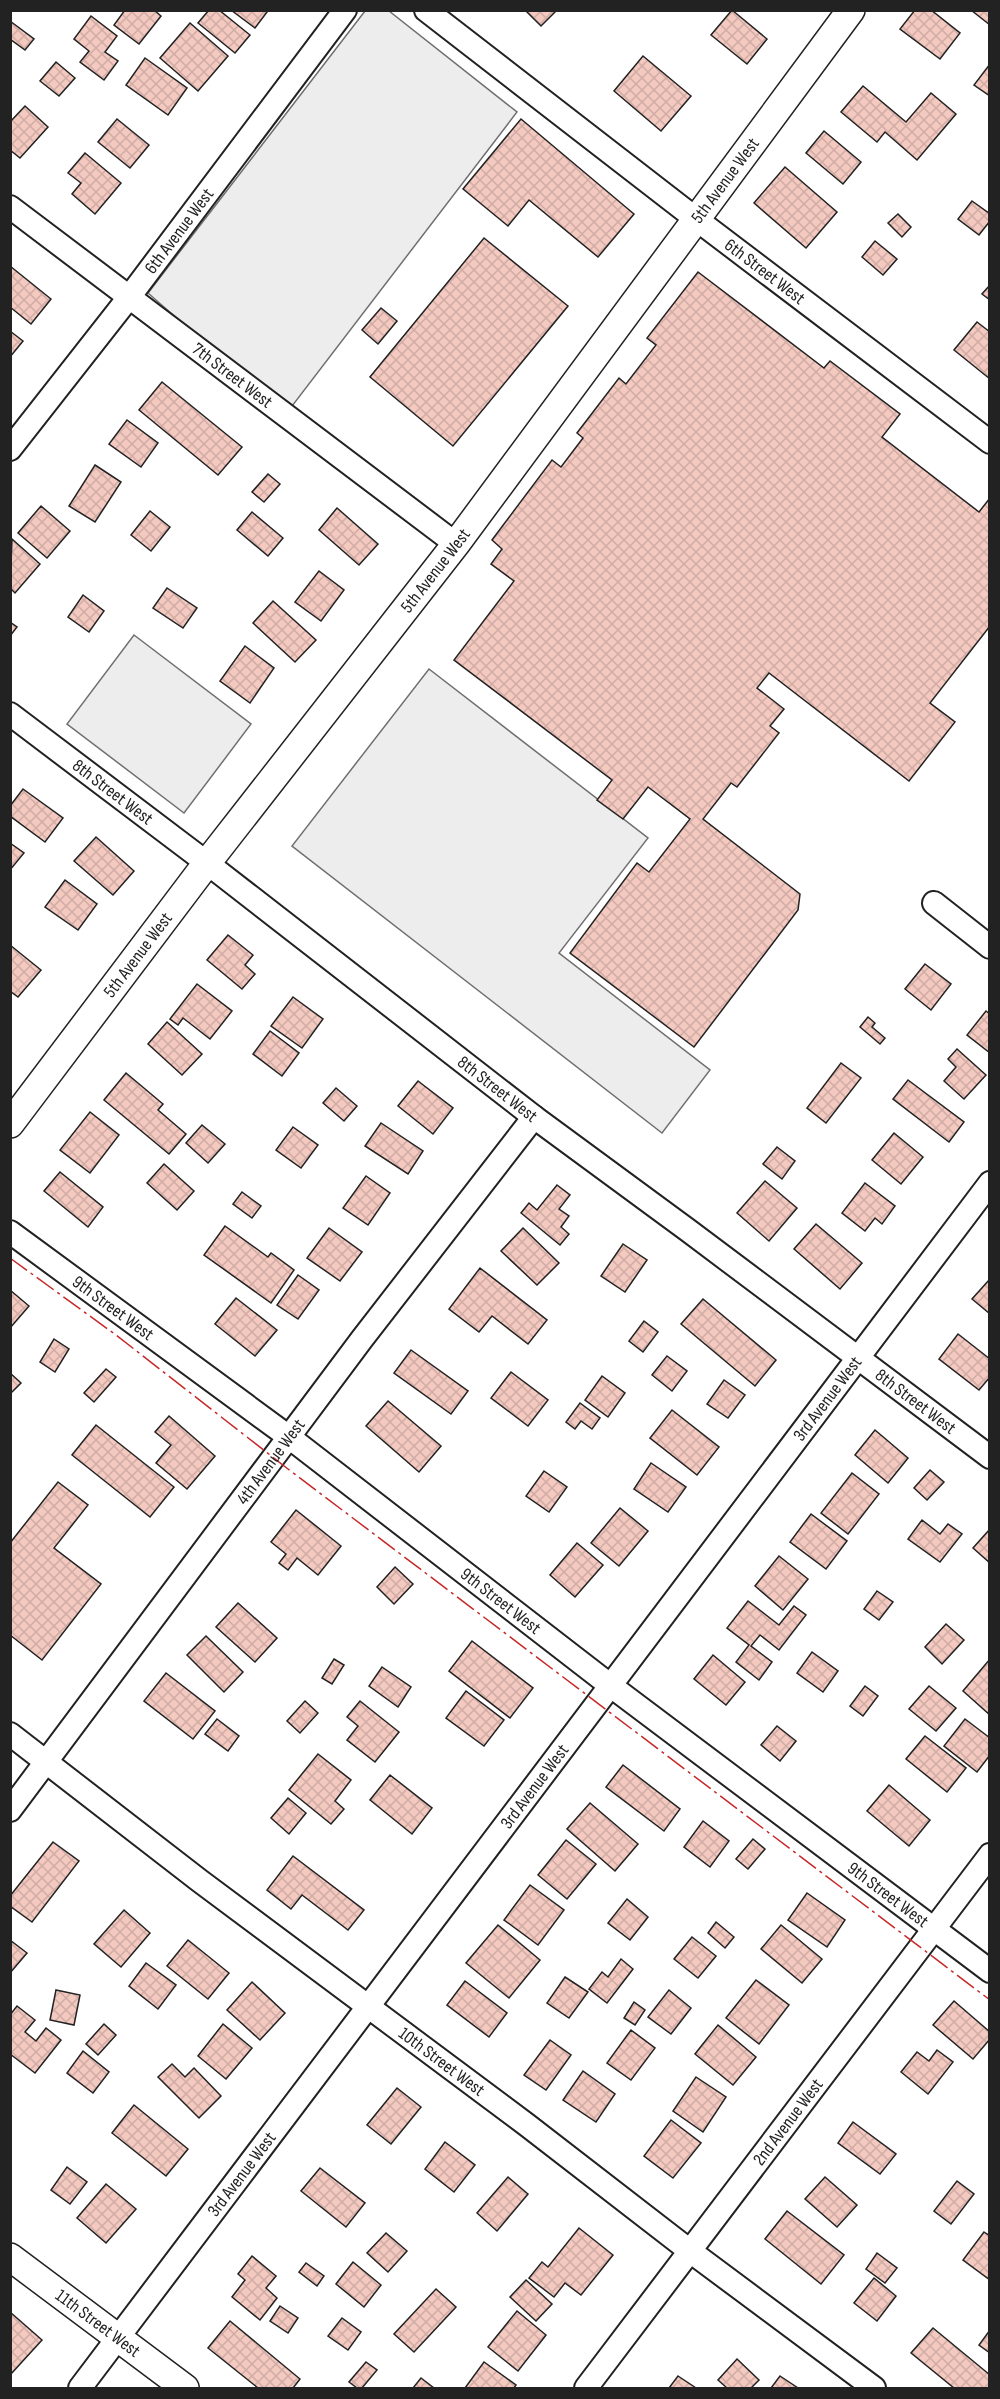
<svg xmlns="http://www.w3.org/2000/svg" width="1000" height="2399" viewBox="0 0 1000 2399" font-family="'Sofia Sans Condensed',sans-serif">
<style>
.parking{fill:#ededed;stroke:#6f6f6f;stroke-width:1.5}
.building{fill:url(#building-cross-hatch);stroke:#222;stroke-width:1.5}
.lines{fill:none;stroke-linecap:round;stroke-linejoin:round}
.minor-casing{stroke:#222;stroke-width:26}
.tertiary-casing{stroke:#222;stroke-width:30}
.minor{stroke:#fff;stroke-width:22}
.tertiary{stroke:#fff;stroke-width:27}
.power{stroke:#c62828;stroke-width:1.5;stroke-dasharray:21 4.5 3 4.5;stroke-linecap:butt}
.labels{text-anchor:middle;stroke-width:4.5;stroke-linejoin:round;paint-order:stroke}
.street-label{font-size:18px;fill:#222;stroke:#fff}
</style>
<defs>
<pattern id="building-cross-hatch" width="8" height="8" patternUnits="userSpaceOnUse" patternTransform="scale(1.5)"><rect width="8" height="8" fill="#f3c9c0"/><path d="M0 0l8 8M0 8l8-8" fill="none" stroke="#d0aca5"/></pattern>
</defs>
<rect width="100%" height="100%" fill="#fff"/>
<!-- parking -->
<g class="parking">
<polygon points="365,11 389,11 517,112 286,414 148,293"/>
<polygon points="134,635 251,724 184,813 67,724"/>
<polygon points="429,669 648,838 559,953 710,1070 662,1133 292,846"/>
</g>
<!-- building -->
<g class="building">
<polygon points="125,10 154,10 161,16 139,44 114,25"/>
<polygon points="209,10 219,10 250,35 235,53 198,23"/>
<polygon points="231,10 265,10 267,12 255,28"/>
<polygon points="529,10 557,10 541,26 527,12"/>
<polygon points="732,10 767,39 747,64 711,35"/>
<polygon points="915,10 931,10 960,33 940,59 900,29"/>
<polygon points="971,10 990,10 990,25"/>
<polygon points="91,16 117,36 105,52 118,61 104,80 80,62 89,51 74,39"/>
<polygon points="10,21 34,39 25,50 10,39"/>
<polygon points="190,23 228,56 198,91 160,58"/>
<polygon points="643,56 691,96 661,131 614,91"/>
<polygon points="145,58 187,88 168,115 126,85"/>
<polygon points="56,62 75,78 59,96 40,81"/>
<polygon points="990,64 990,96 974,85"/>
<polygon points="863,86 906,122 931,93 956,114 917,160 885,132 877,142 841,112"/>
<polygon points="25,106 48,127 20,158 10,150 10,122"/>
<polygon points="117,119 149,145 130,168 98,142"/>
<polygon points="521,119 634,214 598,257 529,200 508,226 463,189"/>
<polygon points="824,131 861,162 843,184 806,153"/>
<polygon points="85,153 121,183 95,214 72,194 81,183 68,173"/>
<polygon points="785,167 837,212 806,248 754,203"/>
<polygon points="972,201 990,214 990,221 979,235 958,219"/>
<polygon points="898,214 911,227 902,237 888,223"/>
<polygon points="484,238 568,306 453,446 370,377"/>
<polygon points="875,241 897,259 883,275 862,257"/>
<polygon points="10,266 51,299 31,324 10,307"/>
<polygon points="698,272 824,368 830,361 900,414 882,437 979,512 990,498 990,626 930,703 955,722 909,781 769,673 757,688 784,709 770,726 779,733 737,787 731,783 703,819 800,894 798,910 694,1047 570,953 637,863 649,872 690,819 648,787 623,819 597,800 612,780 454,660 514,581 491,564 502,549 492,540 552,460 561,467 583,438 577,433 619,378 626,384 656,345 647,338"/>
<polygon points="990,285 990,300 982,294"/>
<polygon points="381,308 397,321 378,344 362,330"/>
<polygon points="977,322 990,332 990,379 954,350"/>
<polygon points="10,331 23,341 10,357"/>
<polygon points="162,382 242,447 218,475 139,410"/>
<polygon points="127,420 158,443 141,467 109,444"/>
<polygon points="95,465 121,482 95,522 69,506"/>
<polygon points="268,474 280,484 264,502 252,492"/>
<polygon points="41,506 70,531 47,558 18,533"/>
<polygon points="337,508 378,544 359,565 319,530"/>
<polygon points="150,511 170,527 151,551 131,535"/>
<polygon points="252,512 283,538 268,556 237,530"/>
<polygon points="12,539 40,564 15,593 10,588"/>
<polygon points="319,571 344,590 321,621 295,602"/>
<polygon points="167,588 197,608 183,628 153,608"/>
<polygon points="83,595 104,611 89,632 68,617"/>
<polygon points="273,601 316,640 295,662 253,623"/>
<polygon points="10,622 17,627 10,636"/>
<polygon points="245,646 274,668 250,703 220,681"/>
<polygon points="23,789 63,818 45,842 10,816 10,806"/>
<polygon points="96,837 134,871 113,895 74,861"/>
<polygon points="10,843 24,853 10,870"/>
<polygon points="65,880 97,904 78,930 45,907"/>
<polygon points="228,935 253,955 245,965 255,974 242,989 207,960"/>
<polygon points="10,945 41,970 18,997 10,991"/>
<polygon points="925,964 951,984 931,1010 905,989"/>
<polygon points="197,984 232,1011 210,1039 183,1018 178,1025 170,1019"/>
<polygon points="293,997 323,1019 302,1048 271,1026"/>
<polygon points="986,1011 990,1014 990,1053 967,1035"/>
<polygon points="868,1017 875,1023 872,1027 885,1038 880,1044 860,1027"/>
<polygon points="167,1022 202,1054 182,1075 148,1044"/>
<polygon points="270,1031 299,1053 282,1076 253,1054"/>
<polygon points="957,1049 986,1075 964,1099 944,1081 956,1067 948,1059"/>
<polygon points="841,1063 861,1078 826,1123 807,1108"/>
<polygon points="126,1073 163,1104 158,1110 186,1134 169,1154 104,1100"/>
<polygon points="908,1080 964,1122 949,1142 893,1099"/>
<polygon points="418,1081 453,1108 433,1134 398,1106"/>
<polygon points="336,1088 357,1106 344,1121 323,1103"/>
<polygon points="90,1112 119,1135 90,1173 60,1150"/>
<polygon points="381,1123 423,1151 408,1174 365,1146"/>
<polygon points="202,1125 225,1144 208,1163 186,1143"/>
<polygon points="293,1127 318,1145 301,1168 276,1150"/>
<polygon points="894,1133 923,1157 901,1184 872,1160"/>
<polygon points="777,1147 795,1161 782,1179 763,1164"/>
<polygon points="164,1164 194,1191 177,1210 147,1183"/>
<polygon points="60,1172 103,1207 88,1227 44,1191"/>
<polygon points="366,1176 390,1193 368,1225 343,1208"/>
<polygon points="765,1181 797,1208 769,1241 737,1213"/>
<polygon points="865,1183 895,1206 882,1224 875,1218 865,1231 842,1213"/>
<polygon points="557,1185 570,1195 559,1209 569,1216 561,1227 569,1234 560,1245 521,1213 529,1203 537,1210"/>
<polygon points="242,1192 261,1206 252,1218 233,1204"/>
<polygon points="816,1224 862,1263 840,1289 794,1249"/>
<polygon points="225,1226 268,1257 271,1253 294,1270 271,1303 204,1255"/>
<polygon points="329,1228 362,1252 340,1281 307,1258"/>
<polygon points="523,1228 559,1263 537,1285 501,1251"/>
<polygon points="623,1244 647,1260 625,1292 601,1276"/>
<polygon points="480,1268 547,1320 528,1344 492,1316 479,1332 449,1309"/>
<polygon points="298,1275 319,1290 298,1319 277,1305"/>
<polygon points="990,1279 990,1314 972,1299"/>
<polygon points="10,1290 29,1306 10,1328"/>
<polygon points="236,1298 277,1330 255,1356 215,1324"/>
<polygon points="703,1299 776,1360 755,1386 681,1324"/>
<polygon points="644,1321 658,1332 643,1352 629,1341"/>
<polygon points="958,1334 990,1359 990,1377 979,1390 939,1359"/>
<polygon points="54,1339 69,1349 55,1372 40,1362"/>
<polygon points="411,1350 468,1391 451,1414 394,1373"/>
<polygon points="667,1356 687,1371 672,1391 652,1375"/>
<polygon points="106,1369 116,1377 94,1402 84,1393"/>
<polygon points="511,1372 548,1400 528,1426 491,1398"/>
<polygon points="10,1373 21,1383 10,1394"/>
<polygon points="602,1376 625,1393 608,1417 585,1400"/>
<polygon points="724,1380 745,1395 728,1418 707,1404"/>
<polygon points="388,1401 441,1446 419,1472 366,1426"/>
<polygon points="580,1403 600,1418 592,1429 581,1421 575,1429 566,1422"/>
<polygon points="672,1410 719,1447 697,1475 650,1438"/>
<polygon points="169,1416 215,1456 187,1489 156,1463 171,1445 155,1432"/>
<polygon points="96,1425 174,1487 150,1517 72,1455"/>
<polygon points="875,1430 908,1458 888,1483 855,1455"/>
<polygon points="651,1463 686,1487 668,1512 634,1489"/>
<polygon points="930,1470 944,1482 927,1500 914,1488"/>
<polygon points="544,1471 567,1487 549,1512 526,1496"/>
<polygon points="852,1473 879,1494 848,1534 821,1513"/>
<polygon points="58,1482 88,1505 54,1548 101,1584 42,1660 10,1635 10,1543"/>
<polygon points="620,1508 648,1531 619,1566 591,1543"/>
<polygon points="296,1510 341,1546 318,1575 297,1558 288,1570 279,1563 286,1554 271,1542"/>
<polygon points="811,1514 847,1541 826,1569 790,1542"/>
<polygon points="922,1520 940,1534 948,1524 962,1534 940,1562 908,1539"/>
<polygon points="990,1529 990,1563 973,1548"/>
<polygon points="577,1543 603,1565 575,1597 550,1575"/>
<polygon points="779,1556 808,1579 783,1610 755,1586"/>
<polygon points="395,1567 413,1584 394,1604 377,1587"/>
<polygon points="877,1591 893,1602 879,1620 864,1609"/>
<polygon points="748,1601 779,1625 794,1606 806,1615 779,1650 760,1635 751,1646 772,1662 759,1680 736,1662 749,1645 727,1628"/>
<polygon points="238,1603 277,1638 255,1662 216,1627"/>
<polygon points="946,1624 964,1640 942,1664 925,1647"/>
<polygon points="206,1636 243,1672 224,1692 187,1655"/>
<polygon points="472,1641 533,1688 510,1718 449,1671"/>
<polygon points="812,1652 838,1671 823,1692 797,1673"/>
<polygon points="713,1655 745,1682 726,1705 694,1679"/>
<polygon points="334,1659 344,1665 332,1684 322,1678"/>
<polygon points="990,1659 990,1715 963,1691"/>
<polygon points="382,1667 411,1687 398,1707 369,1686"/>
<polygon points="166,1673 215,1711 193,1739 144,1701"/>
<polygon points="865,1686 878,1696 863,1716 850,1706"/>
<polygon points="929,1686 956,1708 936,1731 909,1709"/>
<polygon points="466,1691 504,1720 484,1746 446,1718"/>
<polygon points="305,1701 318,1713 300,1733 287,1721"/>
<polygon points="360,1701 399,1732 375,1762 347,1740 358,1726 347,1717"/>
<polygon points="217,1719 239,1736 228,1751 205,1734"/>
<polygon points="965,1719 990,1738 990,1755 977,1772 944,1746"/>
<polygon points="777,1726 796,1741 780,1761 761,1745"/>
<polygon points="925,1736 966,1768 947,1792 906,1759"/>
<polygon points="318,1754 351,1780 335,1801 344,1809 331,1824 289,1790"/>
<polygon points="623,1765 680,1809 664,1831 606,1787"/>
<polygon points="390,1775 432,1808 412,1834 370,1800"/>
<polygon points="889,1785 930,1820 909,1846 867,1811"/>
<polygon points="288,1798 306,1813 289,1834 271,1818"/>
<polygon points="590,1803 638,1844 615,1871 567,1829"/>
<polygon points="703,1821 729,1841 710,1867 684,1847"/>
<polygon points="753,1839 765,1849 748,1869 736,1859"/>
<polygon points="566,1840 596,1864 567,1899 538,1875"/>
<polygon points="53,1842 79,1861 32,1922 10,1906 10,1896"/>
<polygon points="293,1856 364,1910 348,1930 302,1895 291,1909 267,1890"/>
<polygon points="530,1885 564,1910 538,1945 504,1920"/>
<polygon points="807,1893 845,1920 827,1947 788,1920"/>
<polygon points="627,1899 648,1917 630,1940 608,1923"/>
<polygon points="124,1910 150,1933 121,1967 94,1944"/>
<polygon points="716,1922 734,1937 725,1948 708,1933"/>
<polygon points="498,1925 540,1960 509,1998 466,1963"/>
<polygon points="781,1925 822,1959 802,1983 761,1949"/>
<polygon points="692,1937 716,1956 698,1978 674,1959"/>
<polygon points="10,1940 27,1953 10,1973"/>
<polygon points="188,1940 229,1973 208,1999 167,1966"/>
<polygon points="621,1959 633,1969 607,2003 589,1989 602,1972 608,1977"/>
<polygon points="146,1963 176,1985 158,2009 129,1986"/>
<polygon points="565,1977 588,1992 569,2018 547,2003"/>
<polygon points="756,1980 789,2005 759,2044 726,2018"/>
<polygon points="465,1981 507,2013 489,2037 447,2005"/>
<polygon points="252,1982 285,2013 260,2040 227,2010"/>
<polygon points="56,1990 80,1995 74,2025 50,2020"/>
<polygon points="669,1990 691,2008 671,2034 648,2017"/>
<polygon points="954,2001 990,2032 990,2039 973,2059 933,2025"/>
<polygon points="634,2002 645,2010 635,2025 624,2018"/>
<polygon points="17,2006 35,2020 25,2032 36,2041 46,2028 61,2040 35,2073 10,2054 10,2015"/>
<polygon points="104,2024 116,2035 98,2055 86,2044"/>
<polygon points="223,2024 252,2048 226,2079 198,2056"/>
<polygon points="718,2025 756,2057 733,2085 695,2054"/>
<polygon points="631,2030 655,2048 631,2080 607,2063"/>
<polygon points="550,2040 571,2055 546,2090 524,2075"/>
<polygon points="937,2050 953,2062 928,2094 901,2072 917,2052 929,2061"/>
<polygon points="83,2051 109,2072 93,2093 67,2073"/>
<polygon points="172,2064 185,2077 194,2068 221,2096 199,2118 158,2077"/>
<polygon points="583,2071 615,2094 596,2122 563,2100"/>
<polygon points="696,2077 726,2097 703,2132 673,2111"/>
<polygon points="397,2088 421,2107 391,2144 367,2125"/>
<polygon points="134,2105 188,2149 166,2176 112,2133"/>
<polygon points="671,2120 701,2143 673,2178 644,2156"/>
<polygon points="853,2122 896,2154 880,2174 838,2143"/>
<polygon points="445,2142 475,2165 454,2192 425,2169"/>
<polygon points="67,2167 87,2182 70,2204 51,2190"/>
<polygon points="320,2168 365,2203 346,2227 301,2191"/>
<polygon points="508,2177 528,2194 497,2231 477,2213"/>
<polygon points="825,2177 857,2205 837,2227 805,2199"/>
<polygon points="957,2181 974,2194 951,2224 934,2211"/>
<polygon points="106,2184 136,2209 106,2243 77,2218"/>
<polygon points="787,2211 844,2255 821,2284 765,2239"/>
<polygon points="579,2228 613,2255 581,2295 565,2283 554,2297 529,2278 542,2262 548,2267"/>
<polygon points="984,2232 990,2236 990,2280 963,2260"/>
<polygon points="386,2233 407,2251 388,2272 367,2253"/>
<polygon points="877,2253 897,2268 885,2283 866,2269"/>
<polygon points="252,2256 276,2276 266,2288 277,2298 260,2320 232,2297 245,2280 238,2274"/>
<polygon points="353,2262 381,2285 364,2307 336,2284"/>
<polygon points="306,2263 324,2276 317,2286 299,2272"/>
<polygon points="874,2278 896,2296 877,2321 854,2303"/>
<polygon points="526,2280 552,2304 536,2321 510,2297"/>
<polygon points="436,2289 456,2307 414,2352 394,2334"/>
<polygon points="280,2306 298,2318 288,2333 270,2321"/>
<polygon points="517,2311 546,2335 518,2371 488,2347"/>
<polygon points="10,2312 42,2340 10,2375"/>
<polygon points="342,2318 361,2332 348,2350 328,2336"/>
<polygon points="230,2321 300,2379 293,2388 258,2388 208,2348"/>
<polygon points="933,2328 990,2375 990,2388 954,2388 911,2353"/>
<polygon points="990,2330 990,2353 979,2345"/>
<polygon points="737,2359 759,2380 751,2388 727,2388 718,2380"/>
<polygon points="366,2362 377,2370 362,2388 357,2388 349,2382"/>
<polygon points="484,2362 516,2385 514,2388 465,2388"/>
<polygon points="678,2376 696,2388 669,2388"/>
<polygon points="780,2376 798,2388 771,2388"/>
<polygon points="421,2378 434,2388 413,2388"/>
</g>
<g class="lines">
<!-- minor casing -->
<g class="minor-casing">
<g id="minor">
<path id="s1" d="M426,10L696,219L990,442"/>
<path id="s2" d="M10,207L456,544"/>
<path id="s3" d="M10,449L130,296L345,10"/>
<path id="s4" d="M10,714L207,863L534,1117L689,1231L990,1457"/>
<polyline points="934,903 990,947"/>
<path id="s5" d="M10,1232L289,1437L611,1686L990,1971"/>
<path id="s6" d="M10,1734L200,1881L527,2125L690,2251L874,2388"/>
<path id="s7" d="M10,1810L362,1339L534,1117"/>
<path id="s8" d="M80,2388L990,1183"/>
<path id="s9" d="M586,2388L990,1855"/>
</g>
</g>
<!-- tertiary casing -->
<g class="tertiary-casing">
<g id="tertiary">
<path id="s10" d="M10,1124L207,863L456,544L851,10"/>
<path id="s11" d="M10,2257L185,2388"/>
</g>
</g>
<!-- minor -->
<use href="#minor" class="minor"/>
<!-- tertiary -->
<use href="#tertiary" class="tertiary"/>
<!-- power -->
<polyline class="power" points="10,1258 116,1335 288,1469 990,2000"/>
</g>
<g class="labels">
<!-- street labels -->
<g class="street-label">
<text dy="6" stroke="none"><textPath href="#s10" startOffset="1184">5th Avenue West</textPath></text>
<text dy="6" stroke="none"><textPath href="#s3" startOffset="276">6th Avenue West</textPath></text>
<text dy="6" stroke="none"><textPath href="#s1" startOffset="428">6th Street West</textPath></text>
<text dy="6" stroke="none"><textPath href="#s2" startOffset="279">7th Street West</textPath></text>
<text dy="6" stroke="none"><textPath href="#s10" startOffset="698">5th Avenue West</textPath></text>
<text dy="6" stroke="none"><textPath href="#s4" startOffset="129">8th Street West</textPath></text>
<text dy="6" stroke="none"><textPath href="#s10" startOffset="212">5th Avenue West</textPath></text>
<text dy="6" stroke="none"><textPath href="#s4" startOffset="615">8th Street West</textPath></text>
<text dy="6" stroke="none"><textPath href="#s5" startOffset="128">9th Street West</textPath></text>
<text dy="6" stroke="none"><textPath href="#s8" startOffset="1240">3rd Avenue West</textPath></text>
<text dy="6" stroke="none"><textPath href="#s4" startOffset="1137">8th Street West</textPath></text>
<text dy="6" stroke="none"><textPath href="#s7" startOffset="435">4th Avenue West</textPath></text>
<text dy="6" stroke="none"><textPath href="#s5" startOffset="614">9th Street West</textPath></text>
<text dy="6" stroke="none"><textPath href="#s8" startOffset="754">3rd Avenue West</textPath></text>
<text dy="6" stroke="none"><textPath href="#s5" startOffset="1100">9th Street West</textPath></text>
<text dy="6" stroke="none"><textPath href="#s6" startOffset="542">10th Street West</textPath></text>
<text dy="6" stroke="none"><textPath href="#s9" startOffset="334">2nd Avenue West</textPath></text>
<text dy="6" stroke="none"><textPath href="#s8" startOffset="268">3rd Avenue West</textPath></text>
<text dy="6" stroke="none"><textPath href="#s11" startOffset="110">11th Street West</textPath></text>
</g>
</g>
<!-- border -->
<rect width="1000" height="2399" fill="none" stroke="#222222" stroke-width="24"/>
</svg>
